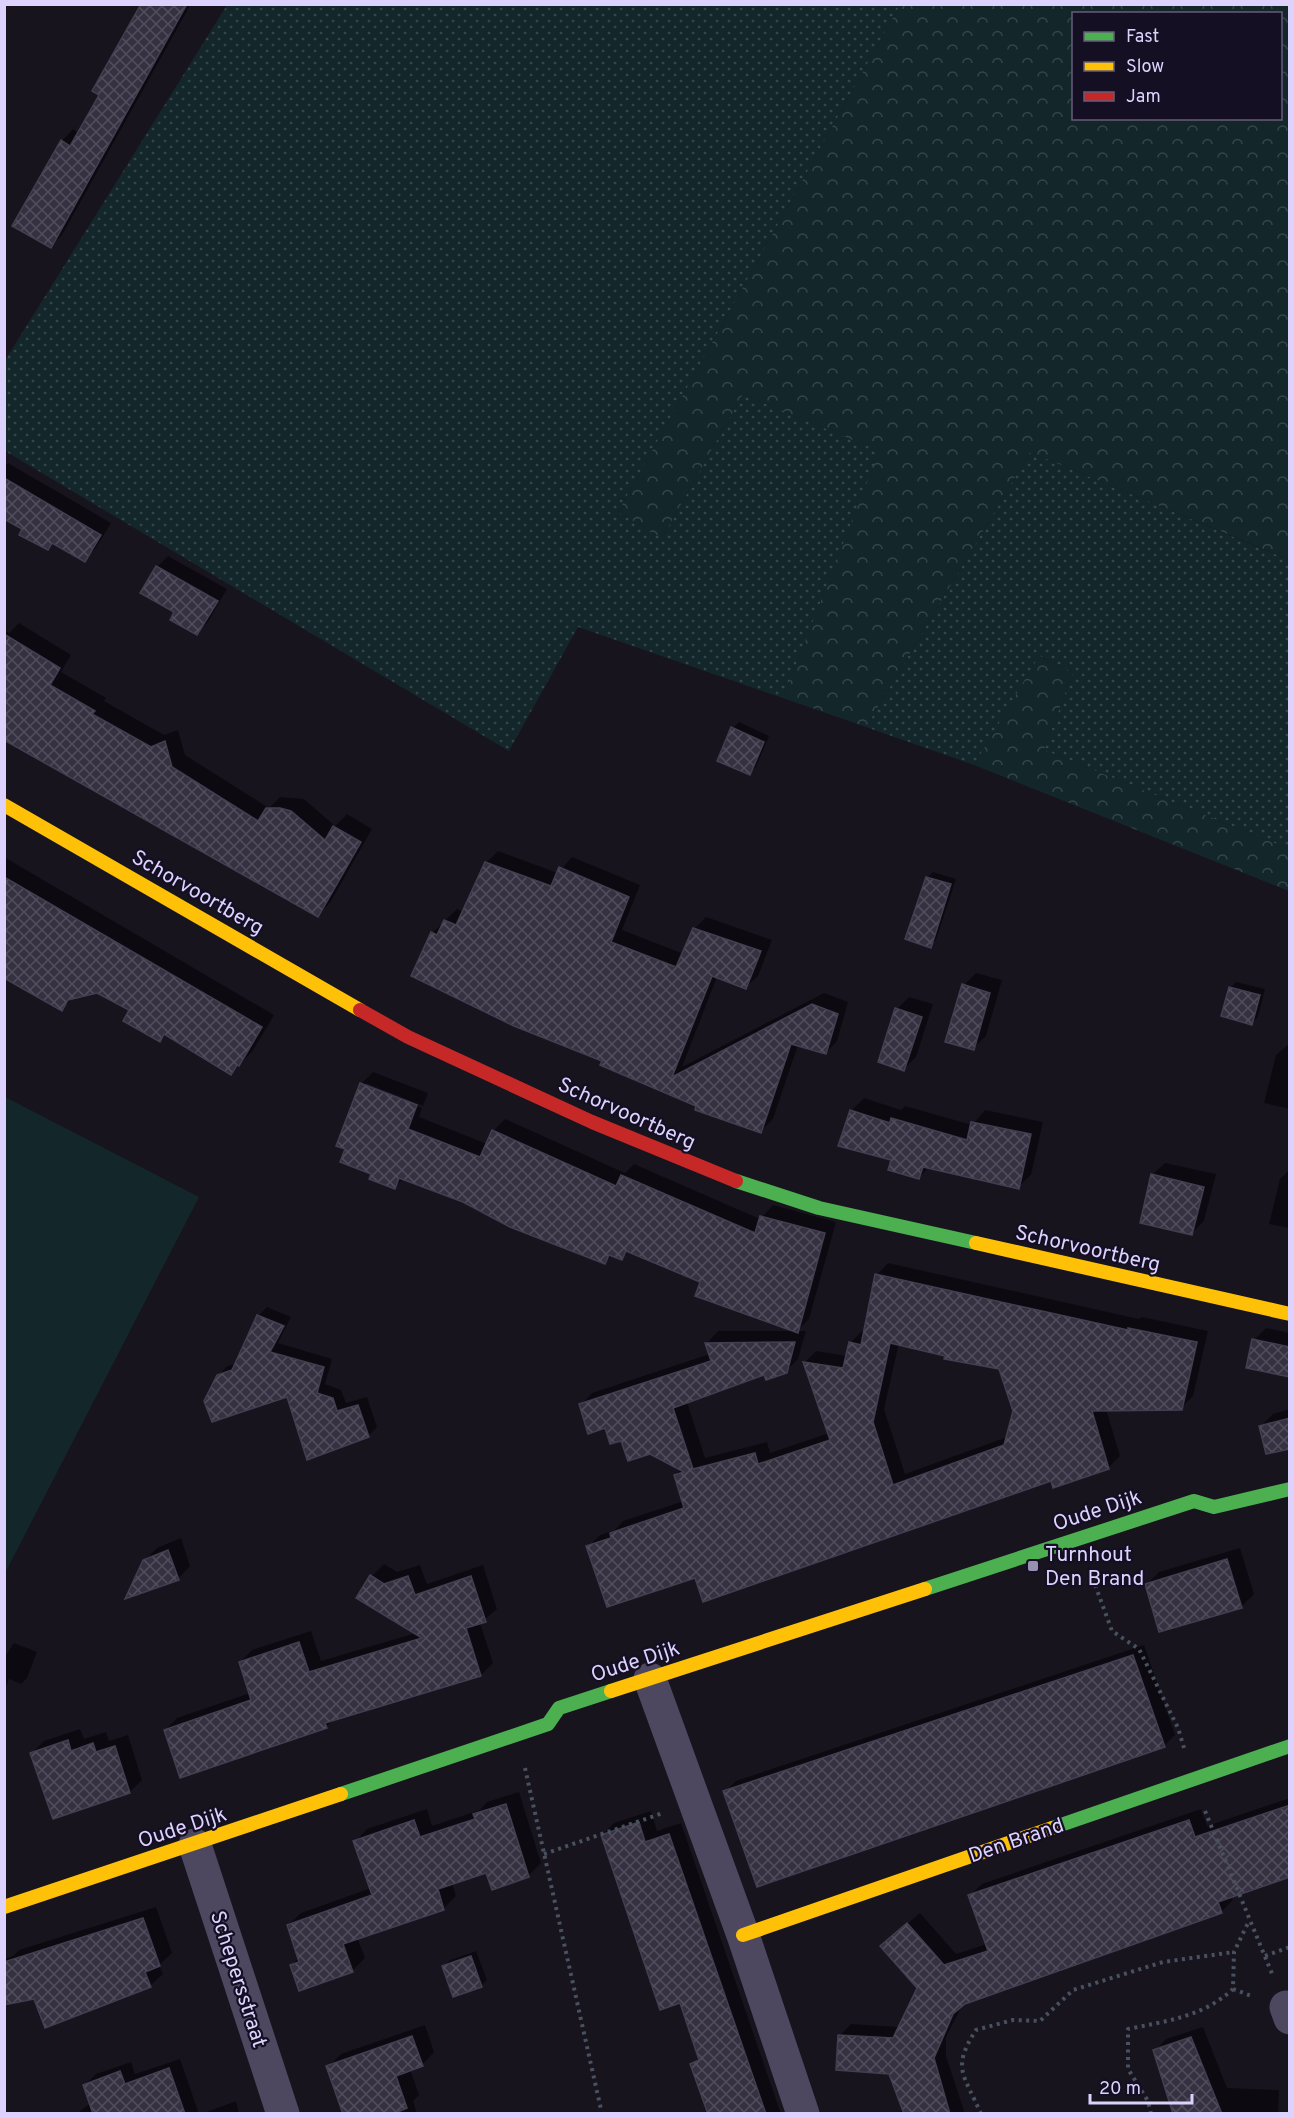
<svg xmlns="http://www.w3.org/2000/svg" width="1294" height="2118" viewBox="0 0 1294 2118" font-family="Overpass,sans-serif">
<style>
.grass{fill:url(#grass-dots)}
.forest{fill:url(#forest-crowns);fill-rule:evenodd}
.pitch{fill:#13272b}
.shadow{fill:#0007;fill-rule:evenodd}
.building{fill:url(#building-cross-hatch);stroke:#443e51;stroke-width:1.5;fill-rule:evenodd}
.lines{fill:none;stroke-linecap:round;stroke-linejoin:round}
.path{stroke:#48515f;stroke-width:4;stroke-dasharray:3 4.5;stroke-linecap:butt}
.street{stroke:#4d485f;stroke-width:33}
.fast{stroke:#4caf50;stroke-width:14}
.slow{stroke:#ffc107;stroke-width:14}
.jam{stroke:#c62828;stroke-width:14}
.poi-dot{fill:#9890b0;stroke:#150f23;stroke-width:2}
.labels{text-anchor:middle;stroke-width:4.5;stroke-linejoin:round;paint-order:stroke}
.street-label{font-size:21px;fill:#ddd2fe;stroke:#150f23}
.poi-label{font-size:21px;fill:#ddd2fe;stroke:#150f23;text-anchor:start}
</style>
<defs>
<pattern id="grass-dots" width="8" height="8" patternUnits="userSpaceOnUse" patternTransform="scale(1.5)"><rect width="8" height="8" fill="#13272b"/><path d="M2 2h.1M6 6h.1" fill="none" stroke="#35454b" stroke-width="1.8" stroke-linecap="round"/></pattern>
<pattern id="forest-crowns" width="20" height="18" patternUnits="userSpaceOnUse" patternTransform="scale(1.5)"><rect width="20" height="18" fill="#13272b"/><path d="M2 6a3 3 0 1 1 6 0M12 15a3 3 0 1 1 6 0" fill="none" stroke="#35454b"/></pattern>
<pattern id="building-cross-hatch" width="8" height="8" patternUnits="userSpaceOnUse" patternTransform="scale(1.5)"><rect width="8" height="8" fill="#363140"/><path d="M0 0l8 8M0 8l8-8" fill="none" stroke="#534e5d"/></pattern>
</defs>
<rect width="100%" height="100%" fill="#17141e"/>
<!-- grass -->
<g class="grass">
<polygon points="227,5 900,5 618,512 662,538 743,394 880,451 783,698 578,627 509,751 5,451 4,362"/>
<polygon points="1030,452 1289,560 1289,849 1044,750 1073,672 1040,656 974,765 866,727"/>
</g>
<!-- forest -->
<g class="forest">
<path d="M900,5H1289L1290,560L1030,452L866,727L783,698L879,451L743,394L662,538L618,512ZM1074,14H1280V118H1074Z"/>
<polygon points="1039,656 1073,672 1044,750 1289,849 1289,891 974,765"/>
</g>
<!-- pitch -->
<polygon class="pitch" points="5,1097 199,1197 5,1573"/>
<!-- shadow -->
<g class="shadow">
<polygon points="144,4 191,4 62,235 50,246 62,141 73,129 79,133 101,95"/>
<polygon points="8,463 111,523 96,548 85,560 54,542 47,548 24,529 4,517 4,466"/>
<polygon points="168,556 227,589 208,622 197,633 176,611 142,593 157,567"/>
<polygon points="19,623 71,655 61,672 106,698 104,701 164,735 178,730 185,755 269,808 280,797 304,799 335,826 347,814 372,829 330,903 318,915 4,737 4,630 9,633"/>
<polygon points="739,722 769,736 756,767 750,773 733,728"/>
<polygon points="498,851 558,873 572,857 640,885 622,930 684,954 694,929 706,917 772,940 758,976 746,987 717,977 682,1067 824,993 848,1002 837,1041 826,1053 798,1045 773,1119 761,1131 604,1060 432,933 457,909 464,912 487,862"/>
<polygon points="4,857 274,1015 252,1052 231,1073 166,1033 159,1040 131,1009 97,992 73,998 62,1009 4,976"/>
<polygon points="933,872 956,879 936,940 930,946 927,878"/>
<polygon points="976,973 1002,980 986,1036 973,1048 964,985"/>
<polygon points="1236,982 1265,989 1258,1017 1252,1023 1231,987"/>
<polygon points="909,997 933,1004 916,1057 904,1069 897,1009"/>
<polygon points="1290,1043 1290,1109 1264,1103 1276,1055"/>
<path d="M373,1072L428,1093L423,1106L366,1083V1086L422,1108L419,1117L487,1144L493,1131L505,1119L625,1173L634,1164L760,1219L773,1205L836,1222L809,1319L797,1331H806L798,1359L786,1371L765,1373L687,1402L705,1458L767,1442L770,1453L829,1433L805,1362L816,1351L847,1356L850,1343L862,1331L865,1332L877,1275L888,1263L1139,1319L1142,1317L1208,1331L1193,1396L1181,1408L1106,1409L1120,1456L1108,1468L1052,1480L696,1576L588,1547L600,1535L615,1530L623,1521L684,1501L675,1475L682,1469L622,1439L581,1405L592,1393L710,1354L707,1343L718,1331H796L702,1281L629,1251L622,1259L612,1255L605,1262L404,1178L394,1188L373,1174L347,1148L338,1145L362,1083ZM899,1343L1000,1368L1014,1411L1007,1437L905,1474L884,1409Z"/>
<polygon points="864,1098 901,1110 905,1106 972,1125 985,1110 1043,1122 1031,1175 1018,1187 929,1167 919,1178 892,1159 851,1111"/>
<polygon points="1165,1163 1216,1174 1204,1221 1192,1233 1152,1175"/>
<polygon points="1290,1169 1290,1228 1269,1224 1280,1179"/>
<polygon points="267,1307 291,1317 278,1343 332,1359 325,1384 341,1390 346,1403 367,1397 377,1427 368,1436 288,1395 218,1376 227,1366 237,1364 258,1316"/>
<polygon points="1266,1328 1290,1333 1290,1375 1254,1340"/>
<polygon points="1290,1409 1290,1447 1261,1426 1273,1414"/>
<polygon points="181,1538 190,1566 178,1579 144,1561 157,1548"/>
<polygon points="1240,1548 1254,1594 1241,1607 1147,1584 1159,1572"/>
<polygon points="384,1564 397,1572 420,1565 427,1584 483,1565 497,1609 480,1623 493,1663 481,1675 334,1719 326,1727 165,1730 177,1718 250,1693 240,1662 252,1650 311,1631 321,1661 416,1633 358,1597 372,1576"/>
<polygon points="14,1643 37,1652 27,1678 21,1684 9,1679 4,1692 4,1658"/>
<polygon points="1144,1645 1175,1735 1164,1746 725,1792 736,1781"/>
<polygon points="80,1729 84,1739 106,1732 109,1741 128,1735 142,1780 130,1792 32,1753 44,1741"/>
<polygon points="519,1792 541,1863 528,1876 486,1871 452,1883 456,1896 444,1908 357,1937 365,1958 352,1971 291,1965 299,1958 288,1925 301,1913 371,1888 355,1842 367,1829 427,1809 432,1826 480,1810 487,1802"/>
<polygon points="1290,1798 1290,1875 1231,1895 1233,1900 1221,1912 963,2004 946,2037 946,2056 965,2114 893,2114 904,2110 890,2072 840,2035 851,2024 900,2027 919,1988 894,1935 920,1913 956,1954 987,1944 970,1895 982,1884 1201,1809 1207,1826"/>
<polygon points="651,1811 657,1831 681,1823 781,2114 709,2114 692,2064 699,2057 681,2001 602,1835 614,1823"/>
<polygon points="156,1907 172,1953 159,1965 163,1974 150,1986 35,1997 4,2007 4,1959 13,1956 19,1950"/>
<polygon points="476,1951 487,1980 481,1986 444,1966 450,1960"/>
<polygon points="425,2025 434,2052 422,2065 410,2069 419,2095 413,2101 417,2114 345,2114 328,2067 341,2054"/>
<polygon points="1203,2027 1227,2088 1279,2090 1278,2114 1171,2114 1172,2103 1155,2051 1166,2039"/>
<polygon points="180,2059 199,2114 76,2114 91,2103 85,2085 96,2074 131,2062 135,2074"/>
<polygon points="236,2101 239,2114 201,2114"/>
</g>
<!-- building -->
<g class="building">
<polygon points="141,4 187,4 51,248 12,226 61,140 70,146 99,95 92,91"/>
<polygon points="4,478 101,535 85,562 52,543 48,550 19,535 22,529 4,519"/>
<polygon points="156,566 218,601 197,635 170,620 174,612 140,593"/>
<polygon points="4,634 60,668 50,685 95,711 92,714 151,747 165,741 172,767 258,821 266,808 280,808 291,811 325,840 333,826 361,842 318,917 4,740"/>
<polygon points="731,727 764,742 750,775 717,761"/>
<polygon points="485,862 551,886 559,867 629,897 611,942 676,967 693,928 761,951 746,989 712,976 672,1077 812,1004 838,1014 826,1054 791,1044 761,1133 695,1110 696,1106 600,1065 602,1061 514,1026 411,976 431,932 437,935 444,920 456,925"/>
<polygon points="4,877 262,1027 239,1066 237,1065 231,1075 164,1034 160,1042 123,1021 129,1010 97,993 68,1000 62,1011 4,978"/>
<polygon points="926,877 951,884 931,948 905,939"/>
<polygon points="962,984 990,993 974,1050 945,1042"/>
<polygon points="1229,987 1260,995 1252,1025 1221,1016"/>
<polygon points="895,1008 922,1017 904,1071 878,1062"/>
<polygon points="360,1083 417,1105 408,1129 480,1157 492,1130 616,1186 621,1175 755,1233 760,1216 825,1233 798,1333 695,1296 700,1282 626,1251 622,1260 609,1255 605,1264 510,1227 463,1202 399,1178 395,1189 369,1179 371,1174 340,1162 345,1149 336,1146"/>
<polygon points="850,1110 890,1123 891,1118 967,1140 971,1122 1031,1134 1019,1189 923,1167 919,1179 888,1170 891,1160 838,1146"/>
<polygon points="1151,1174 1204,1187 1192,1235 1140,1223"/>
<path d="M875,1274L1128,1330V1328L1197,1342L1182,1410L1092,1411L1109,1469L1053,1488L1051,1481L703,1602L695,1578L607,1607L586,1546L611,1538L610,1533L684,1508L674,1475L684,1472L650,1454L628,1461L621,1441L610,1444L605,1428L588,1434L579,1404L711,1361L705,1343L795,1342L787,1373L766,1380L764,1375L673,1408L693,1469L755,1453L758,1464L830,1440L803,1362L843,1368L849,1342L861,1345ZM890,1343L945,1356L944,1359L999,1369L1013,1411L1004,1445L893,1485L873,1422Z"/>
<polygon points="257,1315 284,1326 270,1352 324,1367 317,1393 333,1398 337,1411 358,1405 369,1437 307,1460 287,1397 212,1422 204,1401 217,1375 232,1370"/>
<polygon points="1252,1339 1290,1347 1290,1377 1246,1368"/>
<polygon points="1290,1418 1290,1449 1266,1454 1259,1426"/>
<polygon points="168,1550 179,1580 125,1599 143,1560"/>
<polygon points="1227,1559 1242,1608 1159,1632 1145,1584"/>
<polygon points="370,1575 384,1584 408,1576 415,1595 471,1576 486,1622 466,1628 481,1676 325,1723 327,1728 180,1778 164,1730 251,1700 239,1662 299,1642 309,1672 422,1638 356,1598"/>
<polygon points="1133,1655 1165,1747 757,1887 723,1791"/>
<polygon points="68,1740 71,1751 93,1743 96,1752 115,1746 130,1793 53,1819 30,1753"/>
<polygon points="506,1804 529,1877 492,1890 486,1873 438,1889 444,1910 343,1944 353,1972 299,1991 290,1965 299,1962 287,1925 372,1895 353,1841 414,1820 420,1837 475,1819 473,1814"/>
<polygon points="1290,1805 1290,1877 1218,1902 1222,1913 965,2004 953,2014 934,2058 950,2114 904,2114 889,2074 836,2070 838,2035 893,2038 917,1988 880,1946 907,1923 944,1965 988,1951 968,1895 1189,1820 1195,1837"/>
<polygon points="639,1822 645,1842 669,1834 766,2114 708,2114 690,2064 699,2060 680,2003 660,2010 601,1835"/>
<polygon points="143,1918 160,1966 145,1972 151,1987 45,2028 34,1999 4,2005 4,1962"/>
<polygon points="471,1956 482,1987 453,1997 442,1966"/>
<polygon points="412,2036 423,2066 396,2076 407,2108 393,2114 343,2114 326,2066"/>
<polygon points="1191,2037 1222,2114 1173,2114 1153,2050"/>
<polygon points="169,2068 185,2114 93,2114 83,2085 120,2071 125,2084"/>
</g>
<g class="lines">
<!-- path -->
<g class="path">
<polyline points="1090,1571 1112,1631 1139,1649 1178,1728 1184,1748"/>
<polyline points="525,1768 602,2114"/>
<polyline points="1205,1811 1273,1976"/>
<polyline points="544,1854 663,1813"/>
<polyline points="1265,1956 1290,1947"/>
<polyline points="1233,1989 1254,1997"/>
<path d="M981,2114C964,2074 951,2069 976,2030L1013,2020L1040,2021L1073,1990L1163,1962L1234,1952"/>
<path d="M1151,2114L1148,2101L1128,2069V2029C1166,2021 1203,2017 1233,1989L1234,1952L1249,1921"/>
</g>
<!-- street -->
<g class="street">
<polyline points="650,1679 743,1935 803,2114"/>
<polyline points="195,1845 283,2114"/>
<polyline points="1286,2007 1290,2018"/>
</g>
<!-- fast -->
<g class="fast">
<polyline points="736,1181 819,1208 976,1243"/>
<polyline points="925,1589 1194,1501 1214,1507 1290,1489"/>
<polyline points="341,1794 548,1724 559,1708 611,1691"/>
<polyline points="1052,1828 1290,1746"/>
</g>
<!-- slow -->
<g class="slow">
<polyline points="4,805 360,1010"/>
<polyline points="976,1243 1290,1314"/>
<polyline points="611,1691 925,1589"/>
<polyline points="4,1907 341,1794"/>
<polyline points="743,1935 1052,1828"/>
</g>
<!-- jam -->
<polyline class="jam" points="360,1010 408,1037 592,1122 736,1181"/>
</g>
<!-- markers -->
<rect class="poi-dot" x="1027" y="1560" width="12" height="12" rx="3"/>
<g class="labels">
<!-- street labels -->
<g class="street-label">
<text transform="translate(198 892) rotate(30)" y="7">Schorvoortberg</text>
<text transform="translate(627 1113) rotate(24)" y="7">Schorvoortberg</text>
<text transform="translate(1088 1248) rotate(13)" y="7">Schorvoortberg</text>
<text transform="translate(1097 1510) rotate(-18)" y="7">Oude Dijk</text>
<text transform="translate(635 1661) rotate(-18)" y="7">Oude Dijk</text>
<text transform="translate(182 1827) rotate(-18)" y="7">Oude Dijk</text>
<text transform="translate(1016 1840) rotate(-19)" y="7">Den Brand</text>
<text transform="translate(239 1979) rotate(72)" y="7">Schepersstraat</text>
</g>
<!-- poi labels -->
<g class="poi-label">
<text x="1045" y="1561">Turnhout<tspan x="1045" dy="24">Den Brand</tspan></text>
</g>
</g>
<!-- border -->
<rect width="1294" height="2118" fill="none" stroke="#ddd2fe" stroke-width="12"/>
<!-- legend -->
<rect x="1072" y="12" width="210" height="108" fill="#150f23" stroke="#655d7b" stroke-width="1.5"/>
<rect x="1084" y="32" width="30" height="9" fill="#4caf50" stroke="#655d7b" stroke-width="1.5"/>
<text x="1126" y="42" font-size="18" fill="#ddd2fe">Fast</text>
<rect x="1084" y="62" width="30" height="9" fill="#ffc107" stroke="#655d7b" stroke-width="1.5"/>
<text x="1126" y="72" font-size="18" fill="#ddd2fe">Slow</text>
<rect x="1084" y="92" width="30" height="9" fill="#c62828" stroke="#655d7b" stroke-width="1.5"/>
<text x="1126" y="102" font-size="18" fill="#ddd2fe">Jam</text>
<!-- scale -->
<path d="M1090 2094v9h102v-9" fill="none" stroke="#ddd2fe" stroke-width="3"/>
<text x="1099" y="2094" font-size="18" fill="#ddd2fe" stroke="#150f23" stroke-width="4.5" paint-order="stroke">20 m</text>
</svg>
